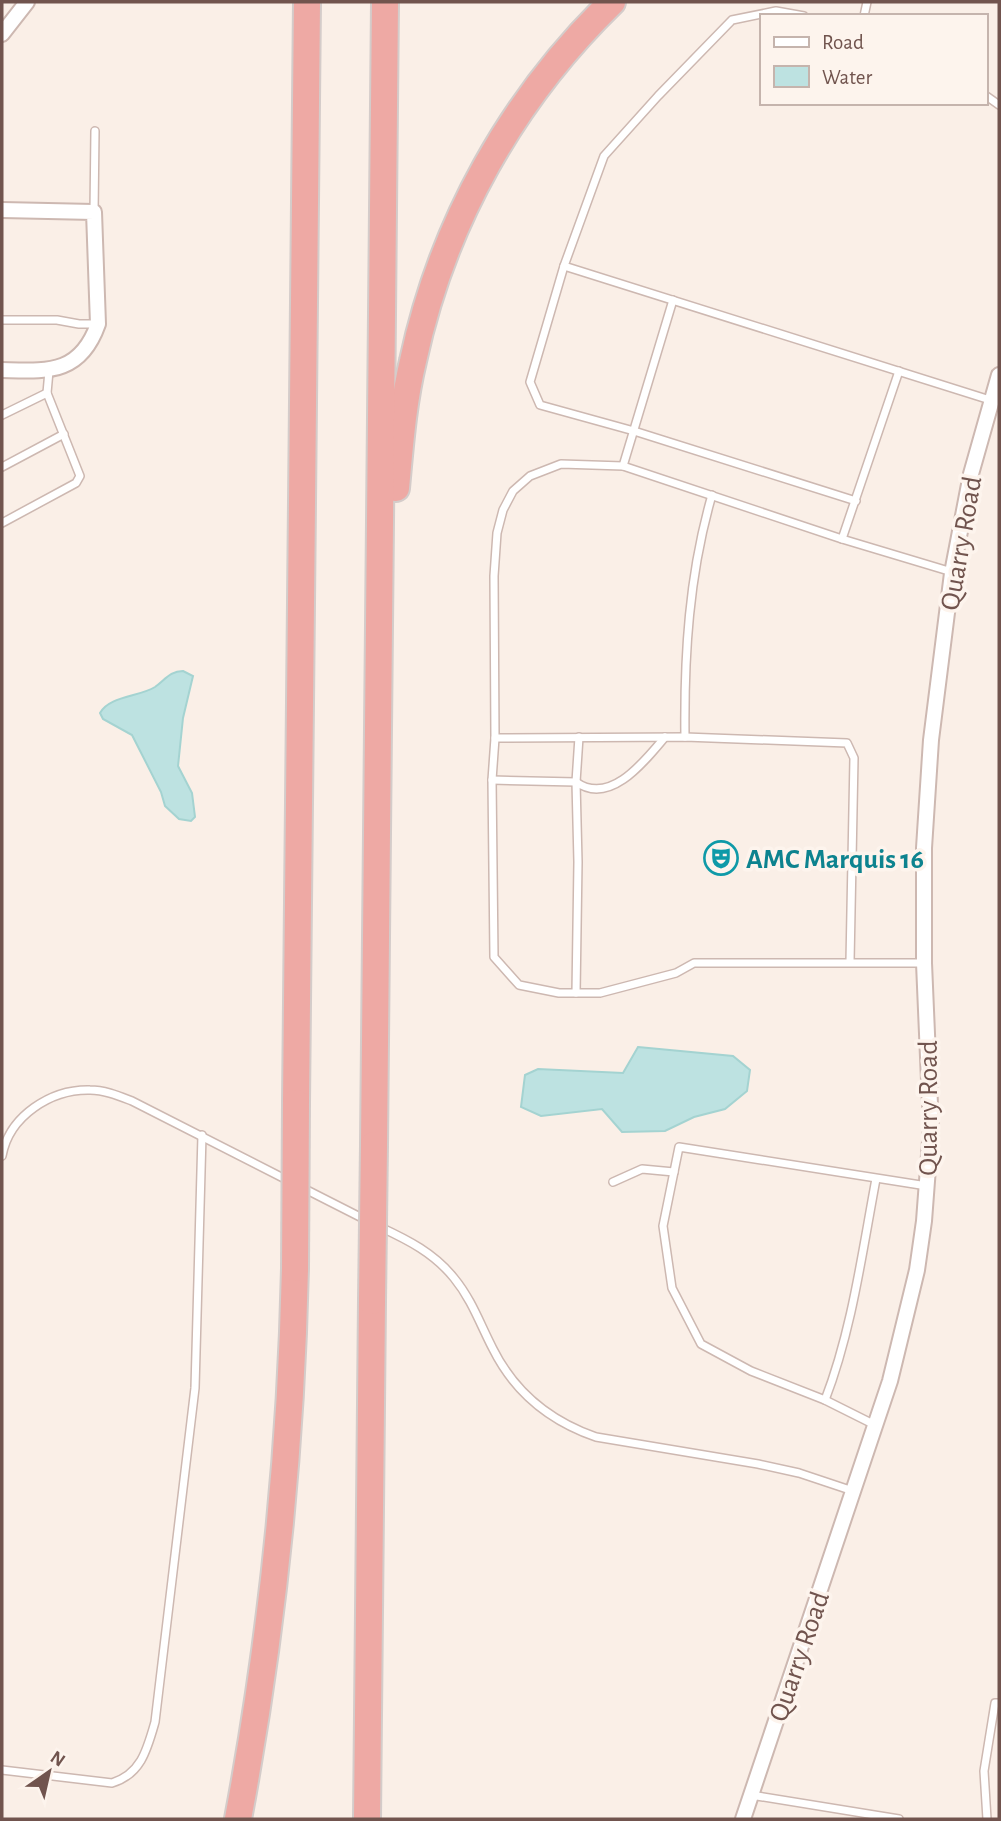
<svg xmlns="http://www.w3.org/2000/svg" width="1001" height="1821" viewBox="0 0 1001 1821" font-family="'Alegreya Sans',sans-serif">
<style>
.water{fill:#bde2e1;stroke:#a4d3d1;stroke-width:2}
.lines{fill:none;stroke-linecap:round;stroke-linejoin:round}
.lane-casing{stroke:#cdb8b1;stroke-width:10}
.street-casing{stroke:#cdb8b1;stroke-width:18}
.highway-casing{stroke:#d4ccca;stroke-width:30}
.lane{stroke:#fff;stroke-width:7}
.street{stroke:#fff;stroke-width:14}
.highway{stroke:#eea9a4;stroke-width:26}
.highway-bridge-casing{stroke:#d4ccca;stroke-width:30;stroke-linecap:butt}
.highway-bridge{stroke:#eea9a4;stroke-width:26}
.labels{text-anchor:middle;stroke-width:7;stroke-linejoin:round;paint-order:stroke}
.street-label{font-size:28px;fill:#71544e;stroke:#fdf4ed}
.culture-label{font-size:28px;font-weight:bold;fill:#0d838f;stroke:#fdf4ed;text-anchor:start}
</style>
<rect width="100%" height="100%" fill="#faefe7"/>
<!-- water -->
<g class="water">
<path d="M183,671L193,676L183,718L178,766L192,793L195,817L191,821L179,819L165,806L161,792L132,735L103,719L100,713C109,696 139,697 155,687C165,680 170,671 183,671Z"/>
<polygon points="638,1047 733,1056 750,1070 747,1091 725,1109 694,1117 665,1131 622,1132 602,1109 541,1116 521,1107 525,1075 538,1069 623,1073"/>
</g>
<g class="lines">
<!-- lane casing -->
<g class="lane-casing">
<g id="lane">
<polyline points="804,16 776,11 732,20 658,96 604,156 564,266 990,400"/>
<polyline points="864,16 867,2"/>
<polyline points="985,95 999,105"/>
<polyline points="94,212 95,131"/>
<polyline points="564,266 530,382 540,405 634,431 856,501"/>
<polyline points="2,320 57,320 79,324 98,324"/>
<polyline points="2,415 47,393"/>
<polyline points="623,466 673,300"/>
<polyline points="2,467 64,434"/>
<polyline points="2,523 76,483 80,476 47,393 49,371"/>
<polyline points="842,539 899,371"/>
<path d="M685,737C684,656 689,574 712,495"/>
<polyline points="495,738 685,737 847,743 854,758 850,962"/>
<path d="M492,780L576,782C610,806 644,762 665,737"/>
<polyline points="923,963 694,963 676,973 600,993 559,993 519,985 494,957 492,780 495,738 494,576 497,533 503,510 513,491 530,476 561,464 623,466 842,539 952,572"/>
<polyline points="576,993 578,862 576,782 579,737"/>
<path d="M2,1156C9,1116 51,1089 90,1090C105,1090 119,1096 132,1101L291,1182"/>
<polyline points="613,1182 642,1169 674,1172"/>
<polyline points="301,1187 366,1220"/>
<path d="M380,1227C408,1240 434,1253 454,1278C472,1300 480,1324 493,1349C515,1393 550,1421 596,1437L758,1464L799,1473L853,1491"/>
<path d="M825,1400C852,1330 862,1253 876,1179"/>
<polyline points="875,1425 825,1400 751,1371 701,1344 672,1288 663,1226 679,1147 927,1186"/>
<path d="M2,1770L112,1783C141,1774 147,1750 155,1722L195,1388L202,1135"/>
<polyline points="751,1795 899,1819"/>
<polyline points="987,1819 984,1771 995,1703 999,1703"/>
</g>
</g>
<!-- street casing -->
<g class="street-casing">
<g id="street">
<polyline points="2,34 27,2"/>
<path d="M2,210L94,212L98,324C80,375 47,371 2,370"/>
<polyline points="743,1819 890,1381 917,1270 924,1221 931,1128 924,963 924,848 931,740 952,573 971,474 999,375"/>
</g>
</g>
<!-- highway casing -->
<g class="highway-casing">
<g id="highway">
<path d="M396,488C400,445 403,403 413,361C442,224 512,99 612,2"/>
<polyline points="296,1103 307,2"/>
<polyline points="374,1145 385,2"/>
<path d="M238,1819C272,1637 291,1453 295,1268"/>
<polyline points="367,1819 372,1301"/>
</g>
</g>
<!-- lane -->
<use href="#lane" class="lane"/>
<!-- street -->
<use href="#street" class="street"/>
<!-- highway -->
<use href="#highway" class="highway"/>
<!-- highway-bridge casing -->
<g class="highway-bridge-casing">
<g id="highway-bridge">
<polyline points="295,1268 296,1103"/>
<polyline points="372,1301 374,1145"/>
</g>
</g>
<!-- highway-bridge -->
<use href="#highway-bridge" class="highway-bridge"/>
</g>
<!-- icons -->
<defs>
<g id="theatre-ring" transform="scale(1.75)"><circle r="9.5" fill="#fdf4ed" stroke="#0f9aa8" stroke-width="1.5"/><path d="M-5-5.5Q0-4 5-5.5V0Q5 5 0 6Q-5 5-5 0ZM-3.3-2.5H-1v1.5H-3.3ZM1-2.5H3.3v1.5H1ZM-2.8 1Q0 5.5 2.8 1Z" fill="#0f9aa8"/></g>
</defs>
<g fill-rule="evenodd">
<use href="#theatre-ring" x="721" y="858"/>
</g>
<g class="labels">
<!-- street labels -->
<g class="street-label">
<text transform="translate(960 543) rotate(-80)" y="10">Quarry Road</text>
<text transform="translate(927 1108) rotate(-90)" y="10">Quarry Road</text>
<text transform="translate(798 1656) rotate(-71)" y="10">Quarry Road</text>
</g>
<!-- culture labels -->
<g class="culture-label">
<text x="746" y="868">AMC Marquis 16</text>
</g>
</g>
<!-- border -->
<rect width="1001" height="1821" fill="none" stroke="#71544e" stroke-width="7"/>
<!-- legend -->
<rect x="760" y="14" width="228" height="91" fill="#fdf4ed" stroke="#c5b4ad" stroke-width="2"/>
<rect x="774" y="37" width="35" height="10" fill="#ffffff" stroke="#c5b4ad" stroke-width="2"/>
<text x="822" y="49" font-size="21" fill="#71544e">Road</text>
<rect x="774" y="66" width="35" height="21" fill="#bde2e1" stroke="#c5b4ad" stroke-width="2"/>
<text x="822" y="84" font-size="21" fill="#71544e">Water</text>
<!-- north arrow -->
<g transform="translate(49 1772) rotate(34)" stroke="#fdf4ed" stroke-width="5" paint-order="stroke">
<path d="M0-5L12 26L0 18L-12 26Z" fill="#71544e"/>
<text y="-10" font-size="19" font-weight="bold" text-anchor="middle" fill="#71544e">N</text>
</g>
</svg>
